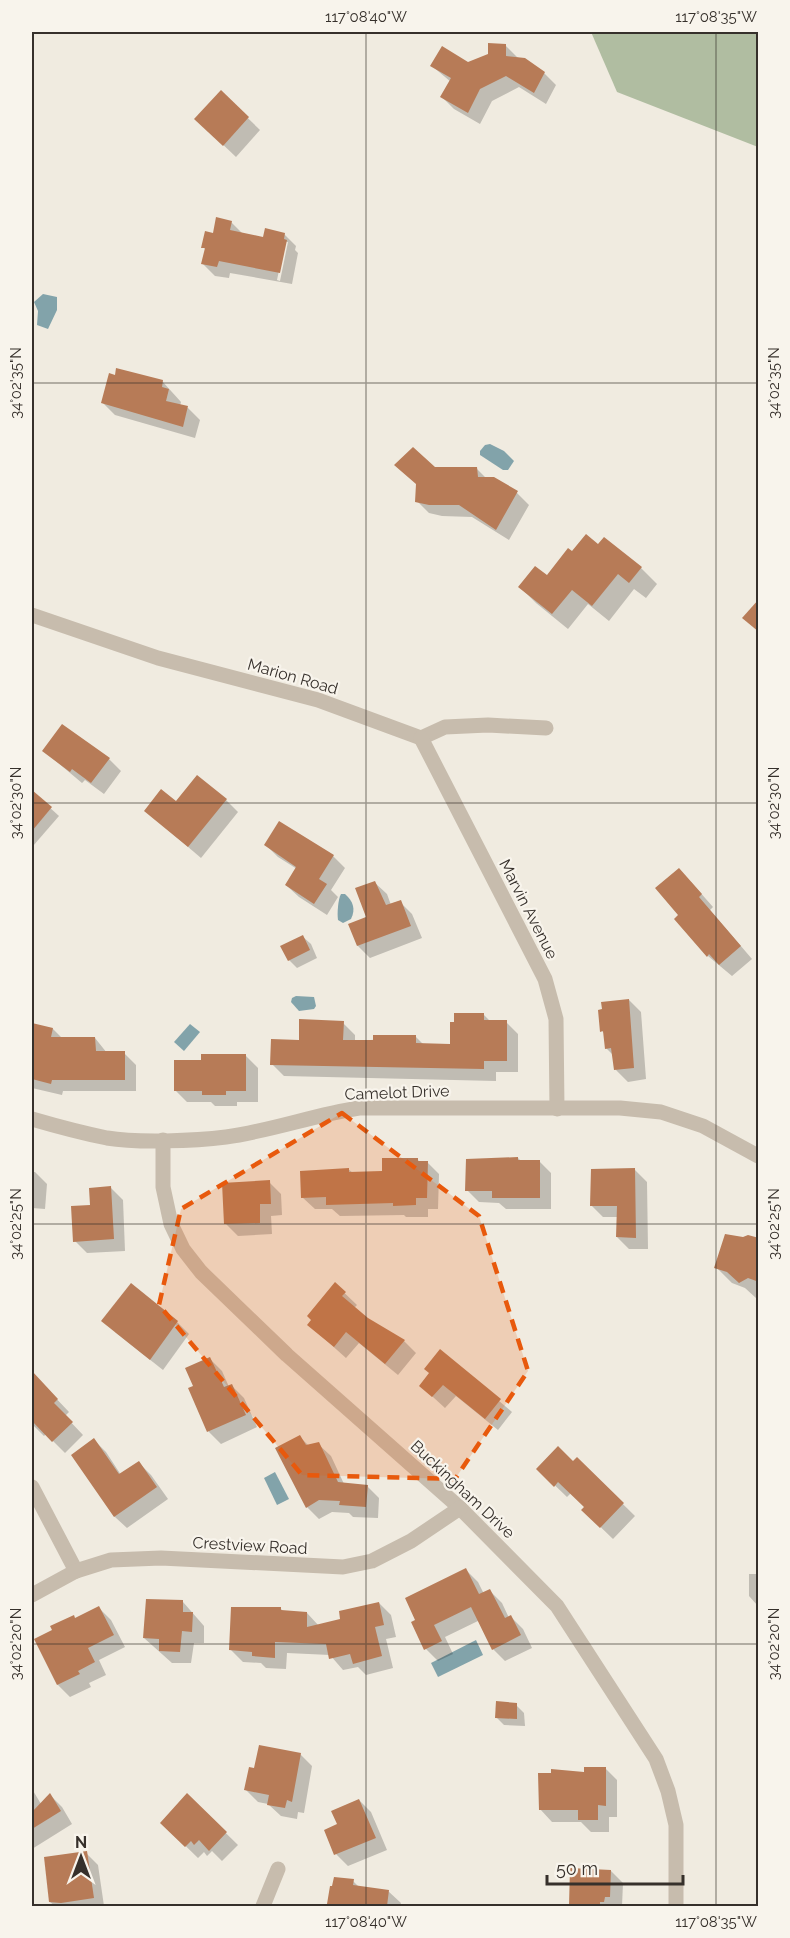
<svg xmlns="http://www.w3.org/2000/svg" width="790" height="1938" viewBox="0 0 790 1938" font-family="Raleway,sans-serif">
<style>
.green{fill:#b0bda1}
.water{fill:#82a3aa}
.shadow{fill:#0003;fill-rule:evenodd}
.building{fill:#b77b57}
.lines{fill:none;stroke-linecap:round;stroke-linejoin:round}
.street{stroke:#c7bcad;stroke-width:15}
.marked{fill:#e8590c;fill-opacity:0.2;stroke:#e8590c;stroke-width:4.5;stroke-dasharray:12 8;stroke-linejoin:round}
.ticks{fill:none;stroke:#36302b;stroke-width:1.5;stroke-opacity:0.45}
.labels{text-anchor:middle;stroke-width:4.5;stroke-linejoin:round;paint-order:stroke}
.street-label{font-size:16px;fill:#36302b;stroke:#f8f4ec}
.neatline{fill:none;stroke:#36302b;stroke-width:2}
.ticks-label{font-size:15px;text-anchor:middle;fill:#36302b}
</style>
<rect width="100%" height="100%" fill="#f0ebe0"/>
<!-- green -->
<polygon class="green" points="591,32 758,32 758,147 617,92"/>
<!-- water -->
<g class="water">
<polygon points="43,294 57,297 57,310 48,329 37,325 38,311 34,302"/>
<polygon points="490,444 504,451 514,461 508,470 503,470 480,455 480,451 485,445"/>
<path d="M341,894H345C353,901 356,909 351,919L343,923L338,920C337,914 338,899 341,894Z"/>
<polygon points="296,996 314,997 316,1006 314,1009 299,1011 291,1002 292,998"/>
<polygon points="190,1024 200,1032 184,1051 174,1042"/>
<polygon points="275,1472 289,1499 277,1505 264,1478"/>
<polygon points="476,1640 483,1655 438,1677 431,1663"/>
</g>
<!-- shadow -->
<g class="shadow">
<polygon points="505,45 517,57 544,73 556,85 546,104 519,87 492,101 480,124 454,109 442,97 451,82 432,66 468,63 489,55"/>
<polygon points="221,92 260,130 236,157 196,119"/>
<path d="M231,222L243,234L265,239L284,234L296,246L295,250L298,253L292,284L230,273L229,278L215,276L203,264L206,250L203,247L214,235ZM285,242H288L280,281L277,280Z"/>
<polygon points="162,381 181,402 180,406 188,408 200,420 195,438 115,415 103,403"/>
<polygon points="434,468 477,469 487,479 517,493 529,505 509,540 472,517 442,516 429,513 417,501"/>
<polygon points="598,546 641,568 657,584 646,598 634,589 609,621 588,604 568,629 536,603 520,587 547,577 573,553"/>
<polygon points="44,751 109,759 121,771 104,794 85,780 82,783"/>
<polygon points="37,796 59,816 33,846 32,803"/>
<polygon points="226,800 238,812 201,858 146,811 177,803"/>
<polygon points="266,845 333,856 345,868 331,890 338,897 327,915 299,897 286,885 297,869 278,857"/>
<polygon points="374,882 387,894 391,905 400,902 412,914 422,938 370,958 358,946 350,925 368,918"/>
<polygon points="691,882 713,907 710,910 752,959 732,976 708,956 680,915"/>
<polygon points="303,937 311,944 317,958 297,968 289,960"/>
<polygon points="629,1000 641,1012 646,1079 628,1082 616,1070 614,1056 606,1048 605,1034 602,1031"/>
<polygon points="483,1014 491,1022 506,1022 518,1034 518,1072 496,1072 496,1081 284,1076 272,1064 300,1042 343,1023 355,1035 355,1041 416,1037 423,1044 452,1046 455,1023"/>
<polygon points="32,1024 53,1029 62,1038 95,1038 107,1053 124,1053 136,1065 136,1091 63,1091 62,1095 32,1088"/>
<polygon points="246,1056 258,1068 258,1102 237,1102 237,1106 215,1106 211,1102 187,1102 175,1090 202,1061"/>
<polygon points="518,1158 521,1161 539,1161 551,1173 551,1209 506,1209 499,1203 479,1202 467,1190"/>
<polygon points="417,1159 420,1162 427,1162 439,1174 438,1209 428,1209 428,1217 406,1217 404,1215 340,1216 332,1209 315,1209 302,1197 348,1169 353,1173 384,1173"/>
<polygon points="635,1170 647,1182 648,1249 629,1249 617,1237 618,1217 603,1217 591,1205"/>
<polygon points="32,1172 35,1172 47,1184 45,1209 32,1208"/>
<polygon points="269,1182 281,1194 282,1215 271,1216 272,1234 238,1236 226,1224"/>
<polygon points="111,1188 123,1200 125,1251 87,1253 75,1241 92,1206"/>
<polygon points="758,1237 758,1297 756,1298 745,1288 732,1283 716,1267"/>
<polygon points="335,1284 357,1305 354,1308 367,1319 404,1341 416,1353 398,1375 359,1343 346,1358 309,1325"/>
<polygon points="177,1322 189,1334 163,1370 115,1332"/>
<polygon points="440,1351 512,1412 498,1430 456,1396 445,1408 421,1386 431,1374"/>
<polygon points="210,1359 222,1371 229,1387 232,1386 244,1398 257,1427 221,1444 209,1432 190,1389 195,1387"/>
<polygon points="32,1373 69,1412 65,1416 83,1435 65,1453 46,1434 44,1436 32,1424"/>
<polygon points="300,1437 309,1446 318,1444 331,1456 344,1484 367,1486 379,1498 378,1518 353,1517 349,1513 332,1512 319,1519 307,1507"/>
<polygon points="94,1440 106,1452 121,1475 139,1463 151,1475 168,1499 127,1528 115,1517 73,1455"/>
<polygon points="577,1459 635,1516 613,1539 583,1510 585,1507 571,1493 567,1497 538,1469 573,1463"/>
<polygon points="466,1570 478,1582 484,1594 490,1591 502,1603 509,1618 511,1617 523,1629 532,1648 505,1661 493,1649 480,1620 445,1637 453,1654 438,1661 426,1649 417,1620"/>
<polygon points="749,1574 758,1574 758,1606 749,1596"/>
<polygon points="183,1602 204,1626 204,1643 194,1643 191,1663 172,1663 144,1638"/>
<polygon points="379,1603 391,1615 396,1637 386,1639 393,1668 366,1675 358,1667 343,1670 330,1655 287,1653 286,1669 266,1668 261,1663 243,1662 231,1650 280,1608 284,1612 307,1613 319,1626 342,1620"/>
<polygon points="99,1608 111,1620 125,1647 99,1660 106,1675 89,1683 91,1687 70,1697 58,1685 36,1640"/>
<polygon points="516,1705 524,1713 525,1726 504,1725 496,1717"/>
<polygon points="300,1754 312,1766 304,1813 298,1812 297,1819 281,1816 268,1804 258,1802 246,1790 256,1770"/>
<polygon points="605,1768 617,1780 617,1817 609,1817 609,1832 591,1832 581,1822 552,1822 540,1809 586,1774"/>
<polygon points="32,1789 41,1804 50,1795 62,1807 72,1824 32,1849"/>
<polygon points="187,1795 238,1845 222,1861 212,1851 207,1856 204,1852 198,1858 162,1823"/>
<polygon points="359,1800 371,1812 387,1850 348,1866 336,1854 326,1831 339,1825"/>
<polygon points="86,1853 98,1865 104,1906 55,1906 50,1902"/>
<polygon points="572,1869 611,1871 623,1883 622,1906 570,1906"/>
<polygon points="353,1881 360,1888 388,1891 401,1903 400,1906 332,1906 329,1903"/>
</g>
<!-- building -->
<g class="building">
<polygon points="488,43 506,44 506,56 525,58 545,72 534,93 506,76 480,89 468,113 440,97 451,78 430,66 442,46 468,62 488,54"/>
<polygon points="221,90 249,117 223,146 194,119"/>
<polygon points="216,217 232,221 230,230 263,237 265,228 285,233 284,239 287,240 280,273 219,261 217,267 201,264 205,248 201,248 205,231 213,233"/>
<polygon points="116,368 163,380 162,387 169,389 166,401 188,406 183,427 101,403 109,373 115,375"/>
<polygon points="413,447 435,467 477,467 478,477 494,477 518,491 496,530 459,505 429,505 415,502 416,484 394,465"/>
<polygon points="586,534 598,544 604,537 642,567 629,583 618,574 592,606 572,590 552,614 518,587 535,566 547,575 568,548 572,551"/>
<polygon points="759,599 759,632 742,618"/>
<polygon points="62,724 110,758 91,783 72,769 70,772 42,751"/>
<polygon points="197,775 227,799 188,847 144,811 161,789 176,801"/>
<polygon points="32,790 52,807 32,831"/>
<polygon points="279,821 334,855 319,879 327,884 314,904 285,885 296,867 264,845"/>
<polygon points="679,868 702,894 699,897 741,946 719,965 709,954 707,957 674,919 678,915 655,888"/>
<polygon points="375,881 386,905 401,900 411,926 357,946 348,924 366,917 355,888"/>
<polygon points="303,935 310,950 288,961 280,946"/>
<polygon points="629,999 634,1068 614,1070 611,1048 605,1049 603,1031 600,1032 598,1010 602,1009 601,1002"/>
<polygon points="454,1013 484,1013 484,1020 507,1020 507,1061 484,1061 484,1069 270,1065 271,1039 299,1040 299,1019 344,1021 343,1040 373,1040 373,1035 416,1035 416,1043 450,1044 450,1022 454,1022"/>
<polygon points="32,1023 53,1028 51,1037 95,1037 96,1051 125,1051 125,1080 52,1080 51,1084 32,1079"/>
<polygon points="201,1054 246,1054 246,1091 226,1091 226,1095 202,1095 202,1091 174,1091 174,1060 201,1060"/>
<polygon points="518,1157 518,1160 540,1160 540,1198 492,1198 492,1191 465,1191 466,1159"/>
<polygon points="382,1158 418,1158 418,1161 428,1161 427,1198 416,1198 416,1205 393,1206 393,1203 326,1205 326,1197 301,1198 300,1171 349,1168 349,1172 382,1171"/>
<polygon points="635,1168 636,1238 616,1237 617,1206 590,1206 591,1169"/>
<polygon points="270,1180 271,1204 260,1204 260,1223 224,1224 222,1183"/>
<polygon points="111,1186 114,1239 73,1242 71,1206 90,1205 89,1188"/>
<polygon points="725,1234 743,1237 748,1235 759,1238 759,1282 748,1278 739,1283 727,1272 714,1268"/>
<polygon points="335,1282 346,1292 342,1296 368,1318 405,1340 385,1364 346,1332 334,1347 307,1325 311,1320 307,1316"/>
<polygon points="131,1283 178,1321 150,1360 101,1321"/>
<polygon points="440,1349 501,1399 485,1419 443,1385 432,1397 419,1386 429,1373 424,1369"/>
<polygon points="210,1357 224,1387 232,1384 246,1415 207,1432 188,1388 193,1386 185,1368"/>
<polygon points="32,1371 58,1399 54,1403 73,1422 52,1442 32,1421"/>
<polygon points="300,1435 306,1445 319,1442 338,1482 368,1485 366,1507 339,1505 340,1501 319,1500 306,1508 275,1448"/>
<polygon points="94,1438 119,1474 139,1461 157,1487 114,1517 71,1455"/>
<polygon points="558,1446 573,1461 577,1457 624,1503 600,1528 581,1510 584,1507 558,1482 554,1487 536,1469"/>
<polygon points="466,1568 479,1594 490,1589 505,1618 511,1615 521,1635 492,1650 471,1607 434,1625 442,1641 424,1650 411,1622 415,1620 405,1598"/>
<polygon points="146,1599 183,1600 183,1612 193,1612 192,1632 182,1631 180,1652 159,1651 159,1639 143,1638"/>
<polygon points="379,1602 384,1625 375,1627 382,1656 353,1664 350,1654 329,1659 326,1644 275,1642 275,1658 252,1656 252,1652 229,1650 231,1607 281,1607 281,1610 307,1612 307,1627 340,1619 339,1611"/>
<polygon points="99,1606 114,1635 88,1648 95,1662 78,1671 80,1674 57,1685 34,1639 52,1630 50,1626 74,1615 75,1618"/>
<polygon points="496,1701 517,1703 517,1719 495,1718"/>
<polygon points="259,1745 301,1753 292,1802 287,1800 285,1808 267,1805 269,1795 244,1790 249,1767 254,1768"/>
<polygon points="584,1767 606,1767 606,1806 598,1805 598,1820 578,1820 578,1810 539,1810 538,1773 551,1773 551,1769 584,1772"/>
<polygon points="50,1793 61,1811 32,1829 32,1812"/>
<polygon points="187,1793 227,1832 209,1851 199,1840 194,1845 191,1841 185,1847 160,1823"/>
<polygon points="359,1799 376,1838 334,1855 324,1830 337,1824 331,1811"/>
<polygon points="87,1851 94,1898 61,1903 49,1902 44,1857"/>
<polygon points="570,1868 611,1870 610,1897 605,1897 604,1902 600,1902 600,1906 569,1906"/>
<polygon points="334,1877 354,1879 353,1885 389,1890 387,1906 350,1906 327,1904 330,1886 332,1886"/>
</g>
<g class="lines">
<!-- street -->
<g class="street">
<polyline points="32,615 158,658 318,700 421,738 445,727 488,725 546,728"/>
<polyline points="421,738 545,979 556,1019 557,1109"/>
<path d="M32,1119C56,1126 82,1133 107,1138C137,1143 195,1141 226,1137C271,1131 314,1115 359,1108H620L661,1112L703,1126L758,1156"/>
<polyline points="163,1140 163,1187 171,1224 183,1249 201,1272 287,1355 460,1508 557,1606 656,1759 668,1791 676,1825 676,1906"/>
<polyline points="32,1487 76,1571"/>
<polyline points="32,1595 76,1571 111,1560 161,1558 343,1567 372,1561 411,1541 460,1508"/>
<polyline points="263,1906 278,1869"/>
</g>
</g>
<!-- marked area -->
<path class="marked" d="M342,1113L479,1216L528,1371L455,1479L302,1475L159,1305L181,1209Z"/>
<!-- ticks -->
<path class="ticks" d="M366,32V1906M716,32V1906M32,383H758M32,803H758M32,1224H758M32,1644H758"/>
<g class="labels">
<!-- street labels -->
<g class="street-label">
<text transform="translate(293 676) rotate(16)" y="6">Marion Road</text>
<text transform="translate(529 909) rotate(63)" y="6">Marvin Avenue</text>
<text transform="translate(397 1092) rotate(-2)" y="6">Camelot Drive</text>
<text transform="translate(463 1489) rotate(43)" y="6">Buckingham Drive</text>
<text transform="translate(250 1545) rotate(3)" y="6">Crestview Road</text>
</g>
</g>
<!-- border -->
<rect width="790" height="1938" fill="none" stroke="#f8f4ec" stroke-width="66"/>
<!-- north arrow -->
<g transform="translate(81 1857)" stroke="#f8f4ec" stroke-width="4.5" paint-order="stroke">
<path d="M0-4.5L10 22L0 15L-10 22Z" fill="#36302b"/>
<text y="-9" font-size="16" font-weight="bold" text-anchor="middle" fill="#36302b">N</text>
</g>
<!-- scale -->
<path d="M547 1875v9h136v-9" fill="none" stroke="#36302b" stroke-width="3"/>
<text x="556" y="1875" font-size="18" fill="#36302b" stroke="#f8f4ec" stroke-width="4.5" paint-order="stroke">50 m</text>
<rect x="33" y="33" width="724" height="1872" class="neatline"/>
<g class="ticks-label">
<text x="366" y="22">117°08'40"W</text>
<text x="716" y="22">117°08'35"W</text>
<text transform="translate(16 383) rotate(-90)" y="5">34°02'35"N</text>
<text transform="translate(774 383) rotate(-90)" y="5">34°02'35"N</text>
<text transform="translate(16 803) rotate(-90)" y="5">34°02'30"N</text>
<text transform="translate(774 803) rotate(-90)" y="5">34°02'30"N</text>
<text transform="translate(16 1224) rotate(-90)" y="5">34°02'25"N</text>
<text transform="translate(774 1224) rotate(-90)" y="5">34°02'25"N</text>
<text transform="translate(16 1644) rotate(-90)" y="5">34°02'20"N</text>
<text transform="translate(774 1644) rotate(-90)" y="5">34°02'20"N</text>
<text x="366" y="1927">117°08'40"W</text>
<text x="716" y="1927">117°08'35"W</text>
</g>
</svg>
